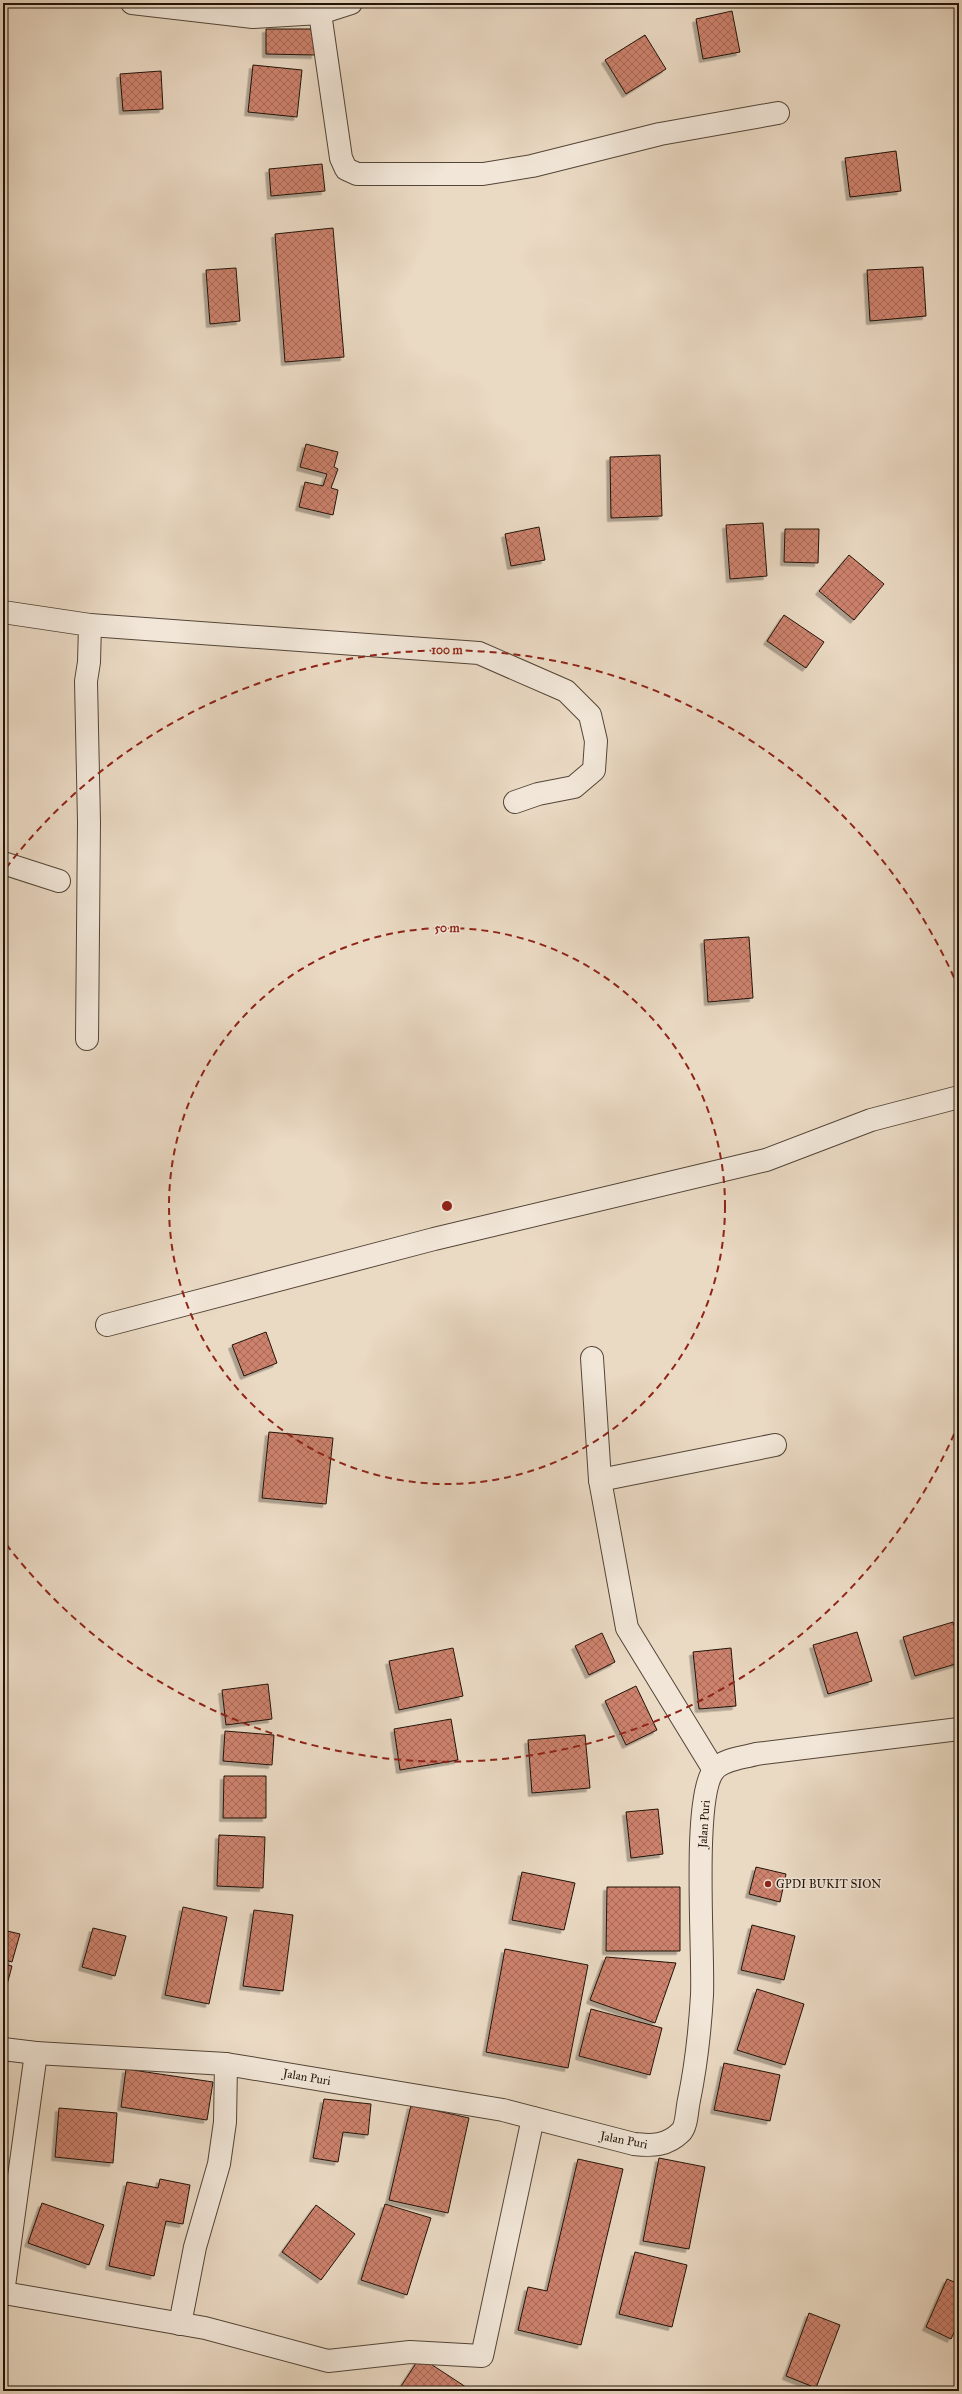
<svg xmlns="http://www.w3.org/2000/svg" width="962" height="2394" viewBox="0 0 962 2394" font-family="'IM FELL Great Primer',serif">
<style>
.building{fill:url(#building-cross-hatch);stroke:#211408;filter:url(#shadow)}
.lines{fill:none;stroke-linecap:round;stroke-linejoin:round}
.minor-casing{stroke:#534537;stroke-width:24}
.tertiary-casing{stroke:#534537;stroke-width:24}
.minor{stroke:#f1e6d8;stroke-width:22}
.tertiary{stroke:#f1e6d8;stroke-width:22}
.ring{fill:none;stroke:#8f2418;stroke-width:2;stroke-dasharray:7 5}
.poi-dot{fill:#8f2418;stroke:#f1e6d8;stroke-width:1.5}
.labels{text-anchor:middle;stroke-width:3;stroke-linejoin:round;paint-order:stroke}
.street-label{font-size:12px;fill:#211408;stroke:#f1e6d8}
.poi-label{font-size:12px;fill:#211408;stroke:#f1e6d8;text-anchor:start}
.centre{fill:#8f2418;stroke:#f1e6d8;stroke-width:2}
.ring-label{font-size:12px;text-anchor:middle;font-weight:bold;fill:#8f2418;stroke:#f1e6d8;stroke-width:3;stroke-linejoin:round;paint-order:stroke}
</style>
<defs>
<pattern id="building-cross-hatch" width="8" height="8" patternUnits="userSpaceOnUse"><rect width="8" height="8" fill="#cd826d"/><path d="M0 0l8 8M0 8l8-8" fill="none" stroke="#a66958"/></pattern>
<filter id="shadow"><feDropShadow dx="-3.5" dy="3.5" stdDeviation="0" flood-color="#0004"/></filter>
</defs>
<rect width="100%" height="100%" fill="#ead9c3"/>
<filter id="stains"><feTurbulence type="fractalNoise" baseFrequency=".005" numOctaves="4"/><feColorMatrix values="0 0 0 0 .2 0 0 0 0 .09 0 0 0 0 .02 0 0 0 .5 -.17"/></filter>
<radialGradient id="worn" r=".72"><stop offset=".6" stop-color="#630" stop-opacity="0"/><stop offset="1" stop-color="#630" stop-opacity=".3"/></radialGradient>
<!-- building -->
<g class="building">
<polygon points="732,11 740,52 703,59 696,19"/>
<polygon points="266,29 315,29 315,55 266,54"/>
<polygon points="645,35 666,69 626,94 605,60"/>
<polygon points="253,65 302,70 297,117 248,112"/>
<polygon points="161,71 163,109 123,111 120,74"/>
<polygon points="896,151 901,191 850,197 845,158"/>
<polygon points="322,164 325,191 271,196 269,169"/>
<polygon points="333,228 344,357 285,362 275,234"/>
<polygon points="923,267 926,316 870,321 867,270"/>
<polygon points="236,268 240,321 210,324 206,270"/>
<polygon points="306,444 338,452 334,467 338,469 331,488 338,490 333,515 299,507 305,482 323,486 327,474 300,467"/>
<polygon points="660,455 662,516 611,518 610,457"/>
<polygon points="763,523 767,576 730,579 726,525"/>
<polygon points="539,527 545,560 511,566 505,534"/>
<polygon points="785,529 819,529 818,563 784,562"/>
<polygon points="849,555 884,584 854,620 819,591"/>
<polygon points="784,615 824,642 806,668 767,641"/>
<polygon points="749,937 753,998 708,1002 704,940"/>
<polygon points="266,1332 277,1363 244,1376 232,1345"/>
<polygon points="269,1432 333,1438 326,1504 262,1498"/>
<polygon points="953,1622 959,1642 959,1663 915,1676 903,1637"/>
<polygon points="857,1632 872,1681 828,1694 813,1645"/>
<polygon points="602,1633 615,1662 589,1675 575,1646"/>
<polygon points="453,1648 463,1696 399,1710 389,1661"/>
<polygon points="731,1648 736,1706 699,1709 693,1652"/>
<polygon points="268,1684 272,1719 226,1725 222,1690"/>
<polygon points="636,1686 657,1730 626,1745 605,1701"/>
<polygon points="451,1719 458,1760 400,1770 394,1729"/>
<polygon points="225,1731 274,1735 272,1765 223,1761"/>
<polygon points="585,1735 590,1788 532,1793 528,1740"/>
<polygon points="224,1776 266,1776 266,1818 223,1818"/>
<polygon points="658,1809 663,1854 631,1858 626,1812"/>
<polygon points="219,1835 265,1837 263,1888 217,1886"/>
<polygon points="756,1867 786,1874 780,1902 749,1894"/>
<polygon points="522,1872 575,1883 564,1930 512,1920"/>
<polygon points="607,1887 680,1887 680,1951 606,1951"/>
<polygon points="183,1907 227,1917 209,2004 165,1995"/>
<polygon points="254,1910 293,1915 283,1991 243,1986"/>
<polygon points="752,1925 795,1936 784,1980 741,1970"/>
<polygon points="93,1928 126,1936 115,1976 82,1967"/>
<polygon points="3,1930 20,1934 12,1962 3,1959"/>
<polygon points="505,1949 588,1965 568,2068 486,2052"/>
<polygon points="606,1957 676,1963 655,2023 590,2000"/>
<polygon points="3,1964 12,1966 3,2000"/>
<polygon points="757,1989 804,2004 785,2065 737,2050"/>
<polygon points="591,2009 662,2028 650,2075 579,2056"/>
<polygon points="724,2063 780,2075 770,2121 714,2110"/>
<polygon points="126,2069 213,2082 207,2120 121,2107"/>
<polygon points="324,2099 371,2104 368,2135 343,2132 338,2162 313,2158"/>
<polygon points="411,2105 469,2118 448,2213 389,2200"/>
<polygon points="59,2108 117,2113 113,2163 55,2157"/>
<polygon points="659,2158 705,2167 689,2249 643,2241"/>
<polygon points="578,2159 623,2169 581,2345 518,2330 528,2287 547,2291"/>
<polygon points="160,2179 190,2185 183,2224 166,2221 154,2276 109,2266 127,2182 158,2188"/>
<polygon points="42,2203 104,2225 89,2265 28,2243"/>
<polygon points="385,2204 431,2218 407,2295 361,2280"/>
<polygon points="316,2205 355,2234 321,2280 282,2252"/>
<polygon points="635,2252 687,2265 672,2327 619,2314"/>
<polygon points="947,2279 959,2284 959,2322 951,2339 926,2327"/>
<polygon points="809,2313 840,2325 816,2388 786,2376"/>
<polygon points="420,2357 472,2391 398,2391"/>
</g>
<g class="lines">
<!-- minor casing -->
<g class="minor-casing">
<g id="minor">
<polyline points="132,3 253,17 320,13 351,3"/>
<polyline points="320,13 341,158 346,169 357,174 483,174 532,166 660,134 778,113"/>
<polyline points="3,612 90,625 89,662 86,681 89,822 87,1039"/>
<polyline points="90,625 479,653 566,691 590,715 596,741 594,770 574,787 538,794 515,802"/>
<polyline points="3,863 59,881"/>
<polyline points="107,1325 434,1239 766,1160 871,1120 959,1097"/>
<polyline points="592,1358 600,1480 627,1628 714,1770"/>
<polyline points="600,1480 775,1445"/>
<polyline points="3,2293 36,2053"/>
<polyline points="4,2293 205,2328 328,2361 410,2352 482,2356 533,2118"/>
<polyline points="180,2324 195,2247 219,2164 225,2122 226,2064"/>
</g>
</g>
<!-- tertiary casing -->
<g class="tertiary-casing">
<path id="tertiary" d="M3,2049L36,2053L226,2064L503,2110L634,2144C652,2146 667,2146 681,2132C687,2126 687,2108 689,2100C696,2066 700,2029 702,1995C704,1953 692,1797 714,1770C723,1759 743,1758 756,1754L959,1729"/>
</g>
<!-- minor -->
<use href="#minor" class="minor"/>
<!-- tertiary -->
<use href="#tertiary" class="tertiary"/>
</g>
<!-- distance rings -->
<g class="ring">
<circle cx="447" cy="1206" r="278"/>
<path d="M959 1423A556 556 0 0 1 6 1544M6 868A556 556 0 0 1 959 989"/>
</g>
<!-- markers -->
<circle class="poi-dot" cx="768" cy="1884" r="4"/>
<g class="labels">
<!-- street labels -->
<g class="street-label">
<text transform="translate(704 1824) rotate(-86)" y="4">Jalan Puri</text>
<text transform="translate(307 2077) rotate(10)" y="4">Jalan Puri</text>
<text transform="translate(624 2140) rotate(11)" y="4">Jalan Puri</text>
</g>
<!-- poi labels -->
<g class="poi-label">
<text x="776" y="1888">GPDI BUKIT SION</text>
</g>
</g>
<circle cx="447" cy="1206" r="6" class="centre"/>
<g class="ring-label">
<text x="447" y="654">100 m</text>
<text x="447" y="932">50 m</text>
</g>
<!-- margin -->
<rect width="962" height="2394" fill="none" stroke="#ead9c3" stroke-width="16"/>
<rect x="4" y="4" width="954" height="2386" fill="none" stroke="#211408" stroke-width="2"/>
<rect x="8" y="8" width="946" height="2378" fill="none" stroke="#211408"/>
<rect width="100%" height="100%" filter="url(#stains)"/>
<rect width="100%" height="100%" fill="url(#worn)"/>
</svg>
